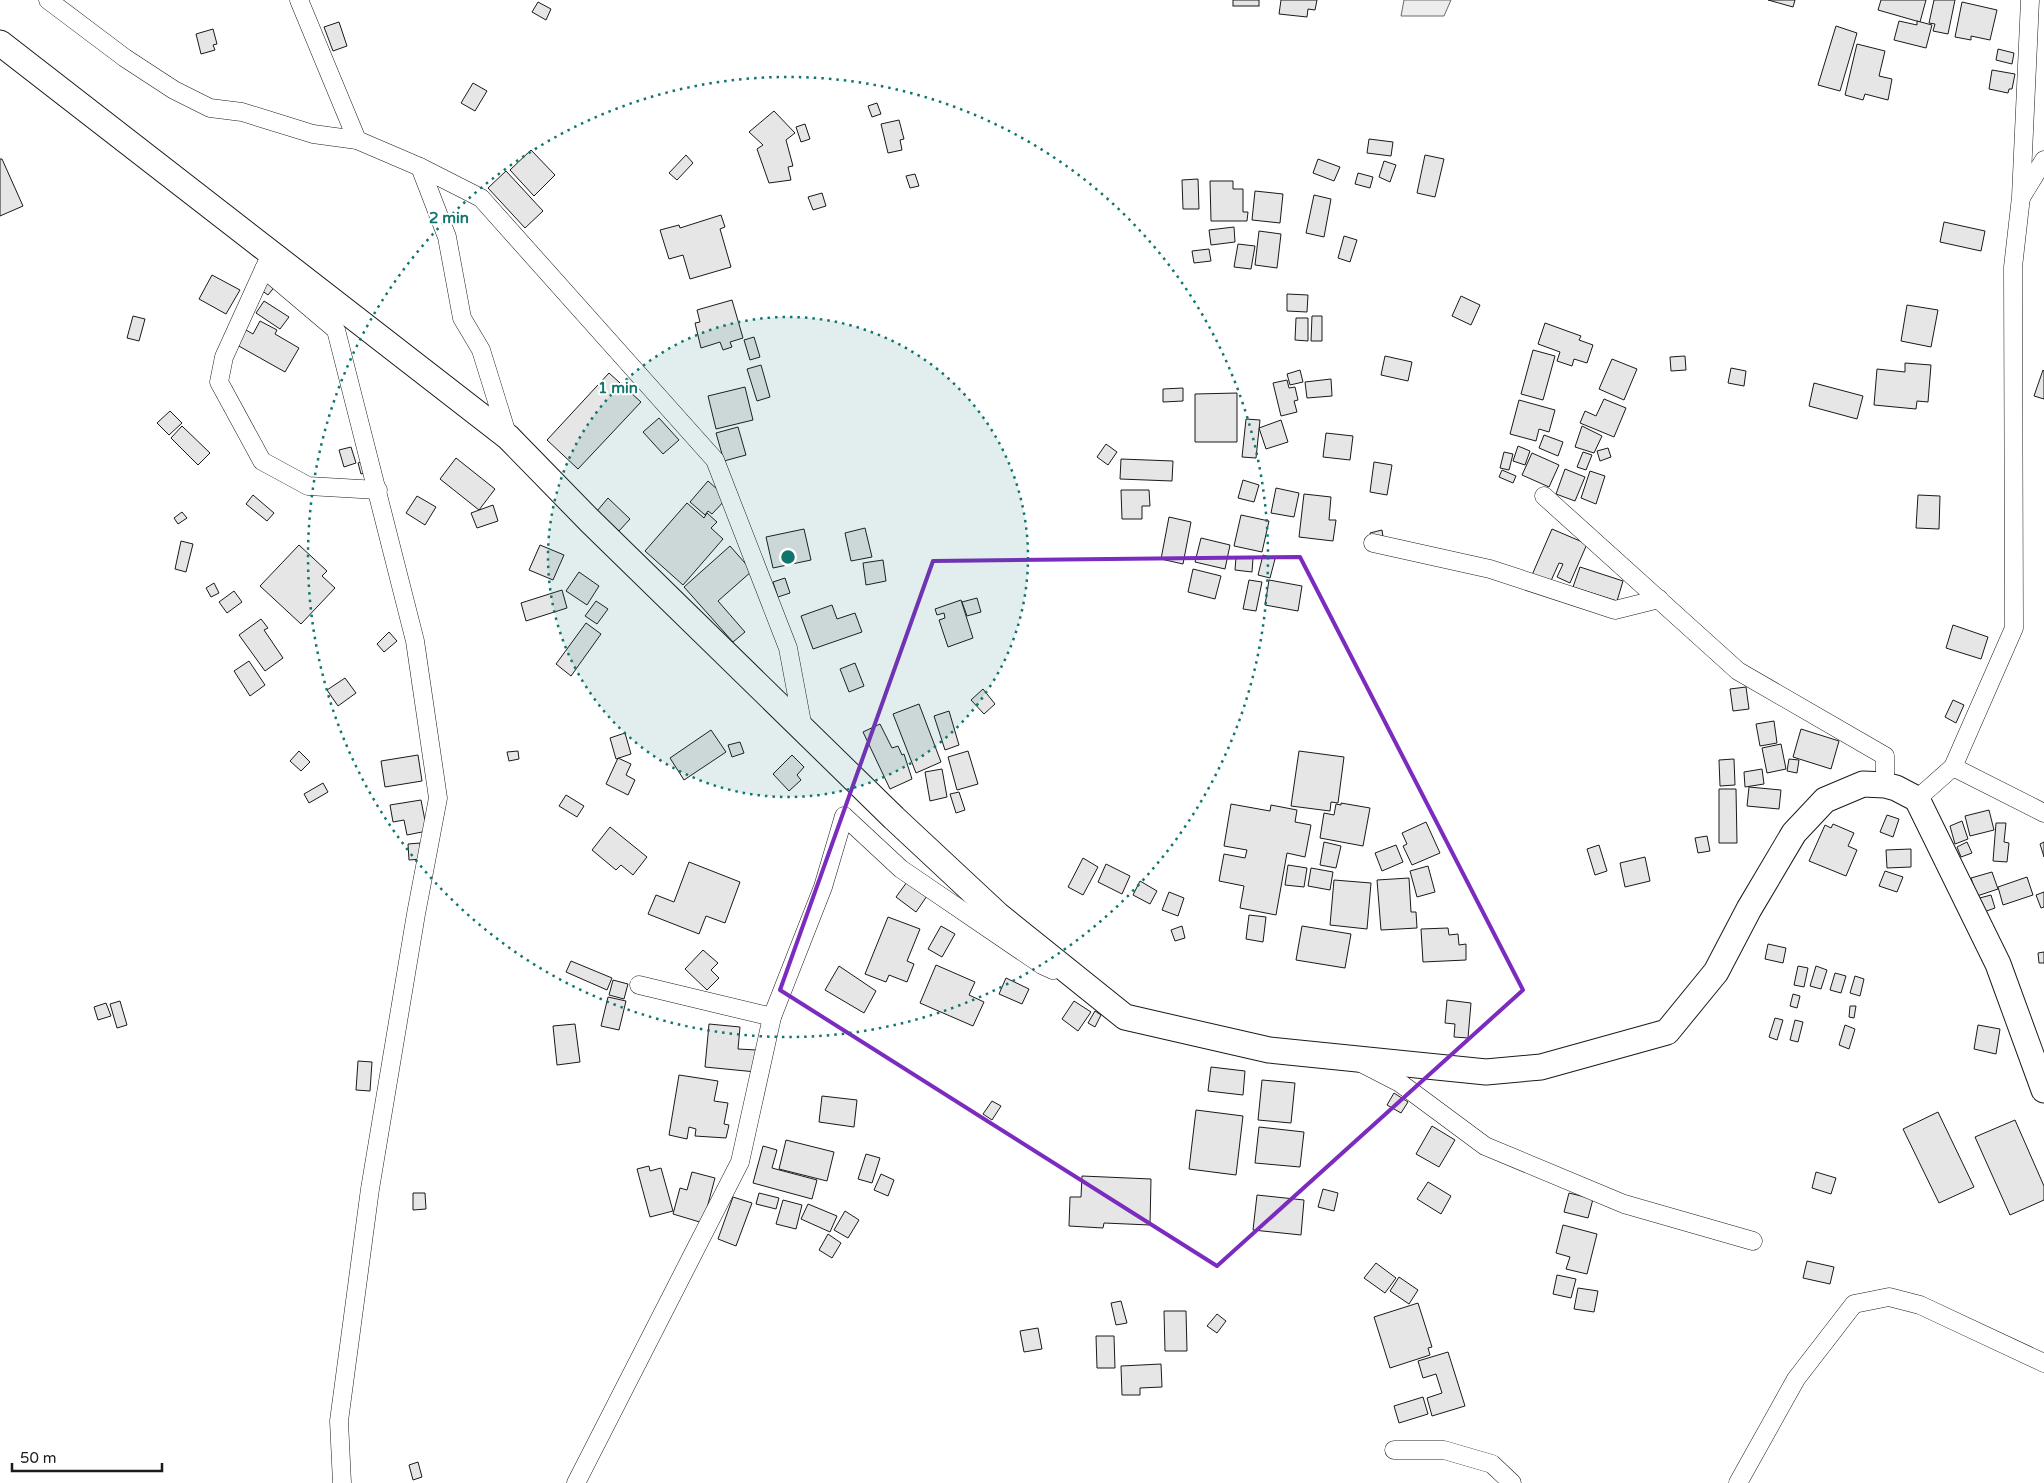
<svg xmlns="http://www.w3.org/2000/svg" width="2044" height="1483" viewBox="0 0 2044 1483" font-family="'Varela Round',sans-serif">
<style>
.built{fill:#ededed;stroke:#6a6a6a}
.building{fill:#e6e6e6;stroke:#1a1a1a}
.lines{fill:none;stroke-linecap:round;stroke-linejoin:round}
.street-casing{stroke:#1a1a1a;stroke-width:19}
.secondary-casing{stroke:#1a1a1a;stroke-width:27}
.street{stroke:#fff;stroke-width:18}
.secondary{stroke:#fff;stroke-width:25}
.marked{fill:none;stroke:#7b2cbf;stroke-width:4;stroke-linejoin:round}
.ring{fill:none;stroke:#0f766e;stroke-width:2.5;stroke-dasharray:2.5 5}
.centre{fill:#0f766e;stroke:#fff;stroke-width:2.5}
.ring-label{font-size:15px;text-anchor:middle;font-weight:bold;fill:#0f766e;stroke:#fff;stroke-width:4;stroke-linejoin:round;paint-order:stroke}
</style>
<rect width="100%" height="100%" fill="#fff"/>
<!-- built -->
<polygon class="built" points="1404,0 1451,0 1444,16 1401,16"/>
<!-- building -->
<g class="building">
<rect x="1233" y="0" width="26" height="6"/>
<polygon points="1281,0 1317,0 1315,10 1308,9 1307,17 1279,14"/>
<polygon points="1768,0 1795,0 1793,7"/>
<polygon points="1881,0 1926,0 1920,22 1878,10"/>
<polygon points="1934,0 1955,0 1948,34 1933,31 1935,24 1929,23"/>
<polygon points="538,2 551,9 546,20 532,12"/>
<polygon points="1962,2 1997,10 1990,40 1971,36 1971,40 1955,37"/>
<polygon points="1899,21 1917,25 1917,21 1932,25 1926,48 1894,40"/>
<polygon points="339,22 347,46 333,51 324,27"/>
<polygon points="1836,26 1857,33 1840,91 1818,85"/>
<polygon points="213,29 217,44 213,45 215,50 201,54 196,34"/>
<polygon points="1857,44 1885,51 1879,76 1892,79 1888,100 1865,94 1863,100 1845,95"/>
<polygon points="1998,49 2014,53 2012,64 1996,60"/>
<polygon points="1992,70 2015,74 2012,89 2009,89 2008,93 1989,89"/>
<polygon points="473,83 487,91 475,111 461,103"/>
<polygon points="877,103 881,114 872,117 868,106"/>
<polygon points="774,111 795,133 786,140 793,166 788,167 791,180 769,183 757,149 763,145 749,132"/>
<polygon points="899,120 904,139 900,140 902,150 888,153 881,124"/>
<polygon points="805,124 810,139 801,142 796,127"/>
<polygon points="1369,139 1393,142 1391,156 1367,153"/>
<polygon points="531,150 555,175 534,196 510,170"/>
<polygon points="686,155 693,163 677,180 669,173"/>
<polygon points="1425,155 1444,159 1435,197 1417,193"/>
<polygon points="0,159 2,159 23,206 0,216"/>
<polygon points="1318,159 1340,167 1334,181 1313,173"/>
<polygon points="1384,161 1396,165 1390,182 1379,177"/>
<polygon points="506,171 543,211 525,228 488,188"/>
<polygon points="1358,173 1373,177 1370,188 1355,184"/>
<polygon points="915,174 919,186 910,188 906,176"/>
<polygon points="1198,179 1199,209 1183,209 1182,180"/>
<polygon points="1210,181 1233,181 1233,189 1243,189 1243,212 1248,212 1247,221 1211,221"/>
<polygon points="1255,191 1283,194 1280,223 1252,220"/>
<polygon points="822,193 826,206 813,210 808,197"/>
<polygon points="1314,195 1331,199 1324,237 1306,233"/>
<polygon points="721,215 725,227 720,229 731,267 690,279 683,255 669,259 660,230 679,225 680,228"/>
<polygon points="1944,222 1985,231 1981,251 1940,242"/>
<polygon points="1234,227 1235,242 1211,245 1209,230"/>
<polygon points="1259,231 1281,234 1277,268 1255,265"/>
<polygon points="1344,236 1357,240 1350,262 1338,258"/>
<polygon points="1238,244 1255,246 1251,269 1234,267"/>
<polygon points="1209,249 1211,261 1194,263 1192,251"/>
<polygon points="212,275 240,290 226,314 199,299"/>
<polygon points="266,277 276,285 268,295 257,287"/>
<polygon points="1287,294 1308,295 1307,312 1287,311"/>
<polygon points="1461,296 1480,305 1471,325 1452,316"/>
<polygon points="732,300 743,338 730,342 732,347 723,350 720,342 701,348 695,323 700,322 697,310"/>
<polygon points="264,301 289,317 280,329 256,313"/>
<polygon points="1907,305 1938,310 1931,347 1901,341"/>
<polygon points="133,316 145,319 139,341 127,338"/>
<polygon points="1312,316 1322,316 1322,341 1311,341"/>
<polygon points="1296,318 1308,318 1308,341 1295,340"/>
<polygon points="260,321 277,330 275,334 299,348 285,372 237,345 246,330 253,334"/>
<polygon points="1545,323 1581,336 1579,340 1593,345 1587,363 1574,359 1572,366 1557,361 1560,352 1538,344"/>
<polygon points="754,337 760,357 750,360 744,340"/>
<polygon points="1533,350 1555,356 1543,400 1521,394"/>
<polygon points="1385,356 1412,362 1408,381 1381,375"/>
<polygon points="1685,356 1686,370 1671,371 1670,357"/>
<polygon points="1612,359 1637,369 1624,400 1599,389"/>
<polygon points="1905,363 1931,365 1928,402 1917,401 1916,409 1874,405 1877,369 1905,372"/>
<polygon points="761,365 770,397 757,401 747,369"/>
<polygon points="1731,368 1746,371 1744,386 1728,383"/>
<polygon points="1300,370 1303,382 1290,385 1287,374"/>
<polygon points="2043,370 2044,371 2044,399 2034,396"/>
<polygon points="609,373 641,402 578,469 547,440"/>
<polygon points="1331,379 1332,396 1307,398 1305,382"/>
<polygon points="1287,380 1289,388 1295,387 1298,400 1294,401 1297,412 1281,416 1273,383"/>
<polygon points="1814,383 1863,396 1857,419 1809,406"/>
<polygon points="745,387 753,420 716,429 708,396"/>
<polygon points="1183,388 1183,401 1163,402 1163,389"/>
<polygon points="1237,393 1237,442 1195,442 1195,394"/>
<polygon points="1604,399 1626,408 1614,437 1580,423 1585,411 1596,416"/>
<polygon points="1519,400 1555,410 1549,432 1539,429 1536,441 1510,434"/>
<polygon points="170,411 182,423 169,435 157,423"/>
<polygon points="659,418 679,440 663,454 643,432"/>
<polygon points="1246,419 1260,420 1256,458 1242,457"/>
<polygon points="1281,420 1288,442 1266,449 1259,428"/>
<polygon points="182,426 210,453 198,465 171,438"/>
<polygon points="1582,426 1602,436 1594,453 1575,447"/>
<polygon points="738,427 746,455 724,461 716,433"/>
<polygon points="1326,433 1353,436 1350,460 1323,457"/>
<polygon points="1544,435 1563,442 1558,456 1539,448"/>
<polygon points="1106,444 1117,452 1108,465 1097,457"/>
<polygon points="1518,446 1530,451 1525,465 1513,461"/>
<polygon points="351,447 356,463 344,467 339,450"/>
<polygon points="1608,448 1611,457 1600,461 1597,451"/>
<polygon points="1504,452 1513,454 1509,470 1500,468"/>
<polygon points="1583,452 1592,455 1586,470 1577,467"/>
<polygon points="1532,453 1559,465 1549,487 1522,475"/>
<polygon points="456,458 495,489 479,510 440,479"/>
<polygon points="1121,459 1173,461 1172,481 1120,479"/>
<polygon points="368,460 371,471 361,474 358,463"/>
<polygon points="1374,462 1392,465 1387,495 1370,492"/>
<polygon points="1565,469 1585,477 1575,501 1556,494"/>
<polygon points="1502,470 1516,476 1513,483 1499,477"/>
<polygon points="1590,471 1605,476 1596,504 1581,498"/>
<polygon points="1243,480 1259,485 1254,502 1238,498"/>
<polygon points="708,481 727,498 712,514 708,511 705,515 690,502"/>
<polygon points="1276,488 1299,493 1294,517 1271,513"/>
<polygon points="1121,490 1149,490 1150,506 1142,506 1142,519 1122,519"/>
<polygon points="1304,494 1331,497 1329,520 1336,520 1333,541 1299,537"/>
<polygon points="253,495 274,513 267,521 246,504"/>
<polygon points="1918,495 1940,496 1939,529 1916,528"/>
<polygon points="417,496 436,507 425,525 406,513"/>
<polygon points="608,498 630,519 619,531 597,511"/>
<polygon points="687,503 704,518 707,513 717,522 711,528 723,539 683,585 645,551"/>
<polygon points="493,505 498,521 477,528 471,513"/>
<polygon points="182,512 187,518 178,524 174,518"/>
<polygon points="1241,515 1269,521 1262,552 1234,546"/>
<polygon points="1169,517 1191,522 1183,564 1161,559"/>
<polygon points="865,528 872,557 851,561 845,533"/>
<polygon points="804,529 811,560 773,568 766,537"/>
<polygon points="1552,529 1587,544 1570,583 1557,577 1563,564 1559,563 1550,583 1532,575"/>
<polygon points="1382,530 1383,537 1372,540 1370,533"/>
<polygon points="1201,538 1230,545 1225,569 1195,562"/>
<polygon points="181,541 193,544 186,572 175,569"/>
<polygon points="299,545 327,571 322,576 335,588 301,624 260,586"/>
<polygon points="540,545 564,555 553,580 529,570"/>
<polygon points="730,546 752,571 718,601 745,632 733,642 684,587"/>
<polygon points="1263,555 1275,559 1270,578 1258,575"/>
<polygon points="1236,557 1253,558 1252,572 1235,570"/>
<polygon points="883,560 886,581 866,585 863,563"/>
<polygon points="1580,567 1623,581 1617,601 1573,587"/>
<polygon points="1193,569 1221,576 1215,599 1188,592"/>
<polygon points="579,572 599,586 587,605 566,591"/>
<polygon points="785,578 790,593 778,597 773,582"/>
<polygon points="1249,580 1262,582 1256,611 1243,609"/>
<polygon points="1269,580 1302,586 1298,611 1265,605"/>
<polygon points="214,583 219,593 211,597 206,588"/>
<polygon points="562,590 567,608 526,621 521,603"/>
<polygon points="234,591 242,602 227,613 219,602"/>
<polygon points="977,598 981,612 967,616 962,602"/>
<polygon points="961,600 973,638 948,647 939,620 945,618 944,613 937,615 935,609"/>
<polygon points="596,601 608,609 597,624 585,616"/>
<polygon points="832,605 837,619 855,613 862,632 813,649 801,616"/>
<polygon points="261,619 268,628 264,630 283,658 265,671 239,635"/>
<polygon points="586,623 601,634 571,676 556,664"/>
<polygon points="1953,625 1988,637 1981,659 1946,648"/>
<polygon points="389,632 397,641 384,652 377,644"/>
<polygon points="249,661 265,685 250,696 234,671"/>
<polygon points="855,663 864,686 849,692 840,669"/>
<polygon points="345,678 356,693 338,706 327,690"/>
<polygon points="1746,687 1749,709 1733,711 1730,689"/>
<polygon points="983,689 995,704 984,714 971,700"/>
<polygon points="1953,700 1964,705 1956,723 1945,717"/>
<polygon points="919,704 941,762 916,773 893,714"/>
<polygon points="949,711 959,745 945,750 934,716"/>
<polygon points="1774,721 1777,743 1760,746 1756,724"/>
<polygon points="880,724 892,748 898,746 902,755 904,754 912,779 890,789 863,732"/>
<polygon points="1801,729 1839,741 1831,769 1793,757"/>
<polygon points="711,730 726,752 684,780 670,758"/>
<polygon points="625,733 631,754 616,759 610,738"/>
<polygon points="740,742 744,753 732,757 728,745"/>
<polygon points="1781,744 1786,769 1767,773 1762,748"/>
<polygon points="299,751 310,762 301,771 290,761"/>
<polygon points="518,751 519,759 509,761 507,752"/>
<polygon points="968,751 978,784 957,790 948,757"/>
<polygon points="1299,751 1344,757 1338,803 1331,802 1330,811 1291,806"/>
<polygon points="418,755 422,781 385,787 381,761"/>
<polygon points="792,755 804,767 797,775 801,780 789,791 773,774"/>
<polygon points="618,758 631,764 626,775 635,780 628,795 606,784"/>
<polygon points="1734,759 1735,785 1720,786 1719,760"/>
<polygon points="1789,759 1799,760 1797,773 1787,771"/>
<polygon points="942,769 947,797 930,801 925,772"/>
<polygon points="1762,769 1764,784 1745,787 1744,772"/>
<polygon points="323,783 328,792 309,803 304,794"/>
<polygon points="1749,787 1781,790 1779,809 1747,806"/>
<polygon points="1719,789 1736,789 1737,843 1719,843"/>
<polygon points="959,792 965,810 956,813 950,794"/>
<polygon points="566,795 584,806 577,817 559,806"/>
<polygon points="421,800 427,831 407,835 404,820 393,822 390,805"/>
<polygon points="1341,803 1370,808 1363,846 1320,838 1324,813 1334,815 1336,804 1341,805"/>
<polygon points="1231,804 1270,811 1271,805 1297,810 1295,822 1311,825 1305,857 1287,853 1276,915 1240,908 1244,886 1219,881 1224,854 1245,858 1247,850 1224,846"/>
<polygon points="1989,810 1994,830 1970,836 1965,816"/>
<polygon points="1887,815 1899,819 1893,837 1880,832"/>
<polygon points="1962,821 1968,839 1955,844 1950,826"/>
<polygon points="1426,822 1440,853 1412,865 1403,846 1407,844 1402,833"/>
<polygon points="1996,823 2006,823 2004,842 2009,843 2007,862 1993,861"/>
<polygon points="1833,824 1854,833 1848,846 1857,850 1846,876 1809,861 1825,825 1831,828"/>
<polygon points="610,827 647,857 633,875 621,865 616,870 592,850"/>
<polygon points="1707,836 1710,851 1698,853 1695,838"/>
<polygon points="1324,842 1341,846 1336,868 1320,865"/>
<polygon points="1967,842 1972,853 1961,857 1957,847"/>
<polygon points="2044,842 2044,857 2040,844"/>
<polygon points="420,843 421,859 409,860 408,844"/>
<polygon points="1396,845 1403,862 1382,871 1375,853"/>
<polygon points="1599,845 1607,871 1595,875 1587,849"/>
<polygon points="1911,849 1911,867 1887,868 1886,850"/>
<polygon points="1645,857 1650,881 1625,887 1620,863"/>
<polygon points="1083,858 1098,867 1083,895 1068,887"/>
<polygon points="689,862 740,882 725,923 706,916 699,934 648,914 656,895 674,902"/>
<polygon points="1106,864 1130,876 1122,894 1098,882"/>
<polygon points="1288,865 1307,868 1304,887 1285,885"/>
<polygon points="1428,866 1435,892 1417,897 1410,871"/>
<polygon points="1311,868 1333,872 1330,890 1308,886"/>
<polygon points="1885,871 1903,877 1897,892 1879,886"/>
<polygon points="1992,872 1998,889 1977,896 1971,878"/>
<polygon points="2027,877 2033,895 2003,905 1998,887"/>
<polygon points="1409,878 1411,912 1416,912 1417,928 1381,930 1377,880"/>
<polygon points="1334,880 1371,883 1367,929 1330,925"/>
<polygon points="1140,881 1157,891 1150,904 1133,895"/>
<polygon points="907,882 927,896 916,912 896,897"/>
<polygon points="1169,892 1184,898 1178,916 1162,910"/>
<polygon points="2044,892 2044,907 2041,908 2036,895"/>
<polygon points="1991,895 1995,908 1981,913 1976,899"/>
<polygon points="1249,915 1266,917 1263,942 1246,939"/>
<polygon points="888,917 920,929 907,961 914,964 907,982 889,975 886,982 865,974"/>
<polygon points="941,926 955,934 942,957 928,949"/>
<polygon points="1182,926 1185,938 1175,941 1171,930"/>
<polygon points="1302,926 1351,934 1345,968 1296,960"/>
<polygon points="1448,928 1449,935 1458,934 1459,945 1466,944 1466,960 1423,962 1421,929"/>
<polygon points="1768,944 1786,948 1783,963 1765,959"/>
<polygon points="703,950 718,963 711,970 719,978 707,990 685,969"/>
<polygon points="2044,952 2044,963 2039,963 2038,953"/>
<polygon points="571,961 612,978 607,990 566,972"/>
<polygon points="936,965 975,982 969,995 984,1002 973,1026 920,1003"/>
<polygon points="839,966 876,991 864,1013 825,990"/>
<polygon points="1798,966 1808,968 1804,987 1794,985"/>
<polygon points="1816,966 1827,970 1821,989 1810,986"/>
<polygon points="1835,973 1846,976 1841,993 1830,990"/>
<polygon points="1855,976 1864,979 1860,996 1850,993"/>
<polygon points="1006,978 1029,989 1022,1004 999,994"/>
<polygon points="613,980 628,984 624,999 609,995"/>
<polygon points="1793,994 1800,996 1797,1008 1790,1006"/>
<polygon points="608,997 626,1001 619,1030 601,1026"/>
<polygon points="1447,1000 1471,1003 1468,1038 1454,1037 1455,1024 1445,1023"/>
<polygon points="120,1001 127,1025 117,1028 110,1004"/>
<polygon points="1074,1001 1091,1012 1078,1031 1062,1019"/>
<polygon points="106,1003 111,1016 98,1020 94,1007"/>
<polygon points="1850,1006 1856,1006 1854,1018 1849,1017"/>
<polygon points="1095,1011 1101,1015 1095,1027 1088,1023"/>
<polygon points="1775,1018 1783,1020 1777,1040 1769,1037"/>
<polygon points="1795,1020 1803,1022 1798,1042 1790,1040"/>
<polygon points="575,1024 580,1062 557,1065 553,1026"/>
<polygon points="709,1024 740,1027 738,1049 757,1050 756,1072 705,1067"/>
<polygon points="1845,1025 1855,1029 1849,1049 1839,1045"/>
<polygon points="1978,1025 2000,1029 1996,1054 1974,1049"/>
<polygon points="358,1061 372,1062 370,1091 356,1090"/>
<polygon points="1211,1067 1245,1071 1243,1095 1208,1091"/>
<polygon points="679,1075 718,1081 714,1101 728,1103 724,1124 729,1125 726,1138 695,1136 696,1129 689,1127 687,1139 669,1135"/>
<polygon points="1262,1080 1295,1083 1291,1123 1258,1120"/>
<polygon points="1394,1093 1408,1102 1401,1113 1387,1105"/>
<polygon points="822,1096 857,1100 854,1127 819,1122"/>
<polygon points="992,1101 1001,1106 992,1120 983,1114"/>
<polygon points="1196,1110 1243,1116 1236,1175 1189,1169"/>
<polygon points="1938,1112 1974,1187 1939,1203 1903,1129"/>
<polygon points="2015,1120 2044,1186 2044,1200 2010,1215 1975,1137"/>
<polygon points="1432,1126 1455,1140 1439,1167 1416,1154"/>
<polygon points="1259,1127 1304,1132 1300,1167 1255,1163"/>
<polygon points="786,1140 834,1152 827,1181 779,1169"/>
<polygon points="763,1146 777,1150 772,1168 817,1180 812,1199 753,1183"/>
<polygon points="866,1154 880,1158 872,1183 858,1179"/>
<polygon points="649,1166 650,1171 661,1168 673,1211 650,1217 637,1169"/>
<polygon points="692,1172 715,1178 703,1223 673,1214 680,1188 687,1190"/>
<polygon points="1816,1172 1836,1178 1831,1194 1812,1188"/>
<polygon points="881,1174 894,1180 888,1196 874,1190"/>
<polygon points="1082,1176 1151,1179 1150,1225 1104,1223 1103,1228 1069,1226 1070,1197 1081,1197"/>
<polygon points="1428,1182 1451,1196 1441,1214 1417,1199"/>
<polygon points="1323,1189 1338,1193 1334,1211 1318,1207"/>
<polygon points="413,1193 425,1193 426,1209 413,1210"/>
<polygon points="759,1193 779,1198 776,1209 756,1204"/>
<polygon points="1569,1193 1593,1199 1588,1218 1564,1212"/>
<polygon points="1257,1195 1304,1200 1301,1235 1253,1230"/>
<polygon points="733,1197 752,1203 736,1246 718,1239"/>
<polygon points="783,1200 802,1205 796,1229 776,1224"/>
<polygon points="808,1204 837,1216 830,1232 801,1219"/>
<polygon points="845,1211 859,1220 848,1238 834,1230"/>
<polygon points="1563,1225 1597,1234 1587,1274 1566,1269 1570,1257 1556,1253"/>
<polygon points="828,1234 841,1243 832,1258 819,1250"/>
<polygon points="1807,1261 1834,1267 1830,1284 1803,1278"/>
<polygon points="1376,1263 1396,1278 1385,1293 1364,1278"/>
<polygon points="1557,1275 1576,1279 1571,1298 1553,1294"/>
<polygon points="1399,1277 1418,1290 1409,1304 1390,1291"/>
<polygon points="1578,1288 1598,1291 1594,1312 1574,1309"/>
<polygon points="1121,1301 1127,1323 1116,1325 1111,1303"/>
<polygon points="1418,1303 1432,1347 1428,1348 1430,1355 1390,1368 1374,1317"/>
<polygon points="1164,1311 1186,1311 1187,1351 1165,1351"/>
<polygon points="1217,1314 1226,1321 1217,1333 1207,1326"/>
<polygon points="1038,1328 1042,1349 1024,1352 1020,1331"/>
<polygon points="1096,1336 1114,1336 1115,1368 1097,1368"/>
<polygon points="1448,1352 1465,1406 1432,1416 1427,1398 1442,1393 1436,1374 1423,1378 1418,1361"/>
<polygon points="1161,1364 1162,1387 1140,1388 1140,1395 1122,1395 1121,1366"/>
<polygon points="1423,1397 1428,1414 1399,1423 1394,1406"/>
<polygon points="418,1462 422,1477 413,1480 409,1465"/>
</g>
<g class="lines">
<!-- street casing -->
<g class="street-casing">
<g id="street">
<polyline points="48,0 125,58 174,90 210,108 242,112 313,134 357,140 420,167 481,198 715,460 788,648 803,728"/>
<polyline points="299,0 357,140"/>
<polyline points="420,167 447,237 462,318 481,350 508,437"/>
<polyline points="2022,196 2044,160"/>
<polyline points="272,252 264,269 336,330 415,641 438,798 416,914 370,1189 339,1421 342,1483"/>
<polyline points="264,269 224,357 219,382 262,461 308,486 378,490"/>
<polyline points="1544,496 1738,671 1885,756 1885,785"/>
<polyline points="1373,543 1490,569 1615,610 1659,599"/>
<polyline points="1953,767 2044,813"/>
<polyline points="1917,799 1953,767 2014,628 2013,267 2021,197 2030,0"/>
<polyline points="639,985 772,1017"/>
<polyline points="1361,1063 1400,1083 1485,1146 1624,1204 1753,1241"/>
<polyline points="1394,1450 1444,1450 1492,1464 1512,1483"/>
<polyline points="576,1483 740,1162 772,1017 823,887 844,816 901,869 1042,965 1053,970"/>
<polyline points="1738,1483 1796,1379 1854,1304 1889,1297 1920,1305 2044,1363"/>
</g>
</g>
<!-- secondary casing -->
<g class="secondary-casing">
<polyline id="secondary" points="0,43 508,437 590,521 894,818 998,915 1125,1017 1269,1050 1486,1072 1541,1067 1667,1032 1716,972 1749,909 1794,833 1825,800 1863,784 1885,785 1896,788 1917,799 1998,964 2044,1090"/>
</g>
<!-- street -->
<use href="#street" class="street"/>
<!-- secondary -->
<use href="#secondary" class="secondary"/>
</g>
<!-- marked area -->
<path class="marked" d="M1300,557L1523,990L1217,1266L780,990L933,561Z"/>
<!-- distance rings -->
<circle cx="788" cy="557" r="240" fill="#0f766e" fill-opacity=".12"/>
<g class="ring">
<circle cx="788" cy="557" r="240"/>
<circle cx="788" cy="557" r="480"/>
</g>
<circle cx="788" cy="557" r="8" class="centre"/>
<g class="ring-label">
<text x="449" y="223">2 min</text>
<text x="618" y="393">1 min</text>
</g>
<!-- scale -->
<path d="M12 1463v8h150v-8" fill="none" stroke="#1a1a1a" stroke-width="2.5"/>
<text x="20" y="1463" font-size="15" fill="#1a1a1a" stroke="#ffffff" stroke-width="4" paint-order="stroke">50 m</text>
</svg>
